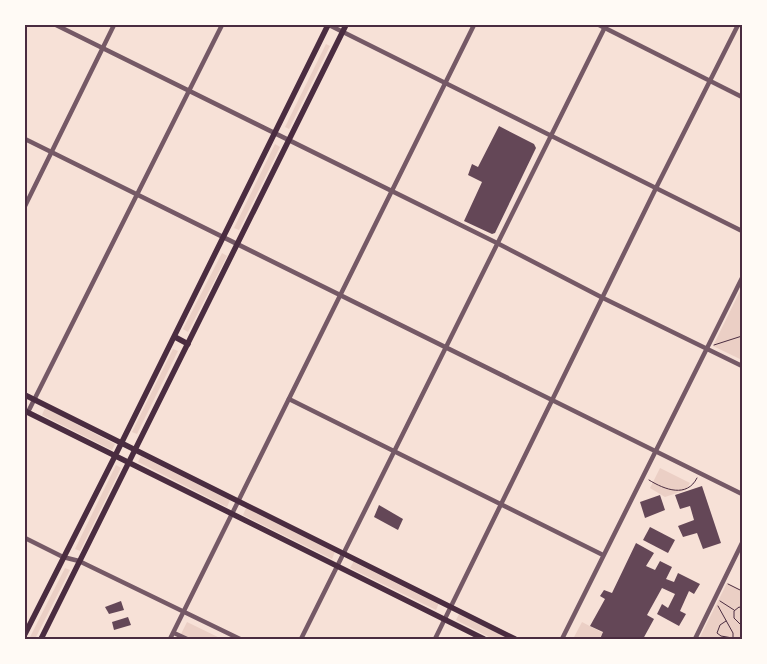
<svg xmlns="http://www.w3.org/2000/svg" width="767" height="664" viewBox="0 0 767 664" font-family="Ubuntu,sans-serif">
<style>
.green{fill:#ebcfc5}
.building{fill:#644757}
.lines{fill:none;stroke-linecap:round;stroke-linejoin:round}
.path{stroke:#4a2c40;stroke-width:1}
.minor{stroke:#755966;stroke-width:4.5}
.secondary{stroke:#4a2c40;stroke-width:5.5}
.neatline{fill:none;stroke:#4a2c40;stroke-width:2}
</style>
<rect width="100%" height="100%" fill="#f7e1d7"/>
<!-- green -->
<g class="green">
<polygon points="326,44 330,46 289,129 285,127"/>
<polygon points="275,144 280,147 239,230 234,228"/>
<polygon points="222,253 227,256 188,332 183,329"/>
<polygon points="742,287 742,360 713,346"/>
<polygon points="173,349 178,351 137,434 132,432"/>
<polygon points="45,408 115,444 112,450 42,415"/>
<polygon points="141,456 230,500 227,507 138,462"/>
<polygon points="116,465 121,468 80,551 75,549"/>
<polygon points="660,468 690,483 686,490 665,497 650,488"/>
<polygon points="246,508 335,552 332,559 243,515"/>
<polygon points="354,561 439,603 436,610 350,568"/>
<polygon points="65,568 70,570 35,639 29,639"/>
<polygon points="727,583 742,590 742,639 699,639"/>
<polygon points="459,614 509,639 493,639 456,620"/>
<polygon points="187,622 222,639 192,639 181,634"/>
<polygon points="582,622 603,633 599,639 573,639"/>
</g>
<!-- building -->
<g class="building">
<polygon points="499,126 534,144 536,148 495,233 492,234 464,221 482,182 468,175 472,164 478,167"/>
<polygon points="702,486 721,543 703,549 697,533 683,537 678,526 694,520 690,506 680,509 675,495"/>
<polygon points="660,495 665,510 645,518 640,502"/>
<polygon points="379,505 403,519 398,530 374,517"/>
<polygon points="650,527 675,540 668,553 643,540"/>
<polygon points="636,543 654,553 646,566 655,570 660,561 672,567 666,579 674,582 678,573 700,584 694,594 689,591 680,611 686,614 679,626 657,614 662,604 668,608 675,594 662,588 647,615 654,619 643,639 600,639 603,632 590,626 605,599 600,596 604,590 612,593"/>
<polygon points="121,601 124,610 109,614 105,607"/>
<polygon points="128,617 131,625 114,630 112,622"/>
</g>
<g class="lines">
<!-- path -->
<g class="path">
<polyline points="714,345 742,336"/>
<path d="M649,480C665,490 687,498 697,478"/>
<polyline points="728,584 742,591"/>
<polyline points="720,601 734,610"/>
<polyline points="718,606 733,633 733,639"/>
<polyline points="742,608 739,607 734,611 734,618 742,626"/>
<polyline points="726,621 720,625 717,633 721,636 738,639"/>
<polyline points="741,639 742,636"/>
</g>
<!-- minor -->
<g class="minor">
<polyline points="56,25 497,243 603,298 742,366"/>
<polyline points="329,25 742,231"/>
<polyline points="599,25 742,97"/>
<polyline points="25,139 742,494"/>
<polyline points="25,206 114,25"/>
<polyline points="289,399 603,555"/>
<polyline points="28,412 222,25"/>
<polyline points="25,538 63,557 79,561 240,639"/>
<polyline points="174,633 187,639"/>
<polyline points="170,639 474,25"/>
<polyline points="301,639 606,25"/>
<polyline points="435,639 656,188 738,25"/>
<polyline points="562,639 742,278"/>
<polyline points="695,639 742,543"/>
</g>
<!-- secondary -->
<g class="secondary">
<polyline points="175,337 188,344"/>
<polyline points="25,395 515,639"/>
<polyline points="25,411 484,639"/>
<polyline points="25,634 115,456 328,25"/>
<polyline points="41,639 346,25"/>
</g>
</g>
<!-- border -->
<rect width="767" height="664" fill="none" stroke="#fffaf5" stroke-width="52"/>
<rect x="26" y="26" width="715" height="612" class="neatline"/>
</svg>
